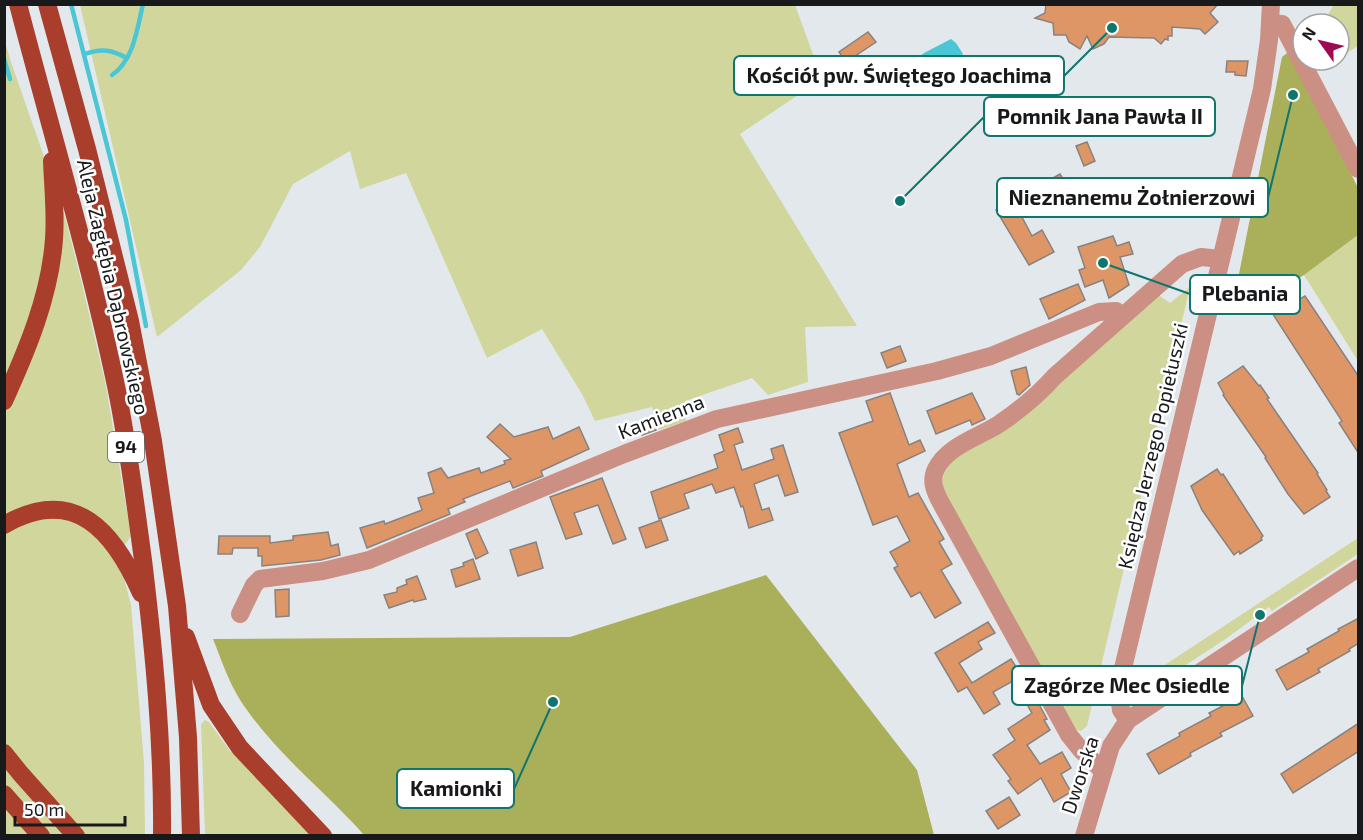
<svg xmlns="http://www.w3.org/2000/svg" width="1363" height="840" viewBox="0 0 1363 840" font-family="'Exo 2',sans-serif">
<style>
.green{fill:#d1d69d}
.forest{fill:#aaaf5a}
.water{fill:#4ac6d5}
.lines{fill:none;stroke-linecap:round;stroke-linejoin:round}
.stream{stroke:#4ac6d5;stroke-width:4.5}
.building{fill:#df9666;stroke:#88827f;stroke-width:1.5}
.minor{stroke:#cc8f83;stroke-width:18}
.major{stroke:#a93e2d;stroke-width:18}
.labels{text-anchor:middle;stroke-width:5;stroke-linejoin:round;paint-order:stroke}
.shield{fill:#fff;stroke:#5d5e5f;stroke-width:1.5}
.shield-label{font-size:18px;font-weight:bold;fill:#17191b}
.street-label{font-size:20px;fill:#17191b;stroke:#fff}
.leader{fill:none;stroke:#0f766e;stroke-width:2}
.callout-dot{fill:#0f766e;stroke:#fff;stroke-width:2}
.callout{fill:#fff;stroke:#0f766e;stroke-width:2}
.callout-label{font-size:21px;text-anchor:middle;font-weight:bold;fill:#17191b}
</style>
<rect width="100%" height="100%" fill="#e3e8ed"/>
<!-- green -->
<g class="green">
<polygon points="1334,4 1358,5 1358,46 1339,58 1339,24 1315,24 1326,19"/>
<polygon points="80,5 795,5 822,79 740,134 857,326 805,327 808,382 768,395 752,378 685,401 686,421 659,430 652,407 595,421 582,394 542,329 487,358 406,173 360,189 350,151 293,184 260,247 241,270 157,337"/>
<polygon points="4,38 11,62 65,217 82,284 106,386 131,536 118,555 131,605 144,763 145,835 5,835"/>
<polygon points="1358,235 1358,361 1304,275"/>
<path d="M1190,287L1087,726L1081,731L1073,729L944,495C940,479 943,472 954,459L1157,294L1170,303Z"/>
<polygon points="1358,538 1358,554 1272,611 1269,607 1227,638 1163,680 1158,683 1148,676"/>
<polygon points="205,720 209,722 230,751 312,835 205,835 201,724"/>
</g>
<!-- forest -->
<g class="forest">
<polygon points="1287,53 1292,54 1358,188 1358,235 1304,275 1246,310 1234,299 1282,57"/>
<path d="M766,575L917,770L934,835H364C327,793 280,757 247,710C231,689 223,664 213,639L570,637Z"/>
</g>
<!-- water -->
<polygon class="water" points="951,39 956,43 963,54 956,63 929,78 917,72 914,68 919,57 924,53"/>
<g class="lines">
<!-- stream -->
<g class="stream">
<polyline points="71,4 126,220 146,326"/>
<path d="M85,54C102,48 112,50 127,58"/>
<polyline points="4,59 10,79"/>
<path d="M112,75C134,60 137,29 143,4"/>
</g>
</g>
<!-- building -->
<g class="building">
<polygon points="1046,4 1218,4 1210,13 1218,22 1205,34 1200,29 1172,27 1172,36 1168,36 1168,40 1165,39 1161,44 1154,38 1109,37 1104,44 1093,49 1087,36 1080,49 1069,42 1066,35 1054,35 1053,23 1035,18 1045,13"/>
<polygon points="868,32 876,42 846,62 839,52"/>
<polygon points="1227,61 1248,61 1246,76 1235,75 1235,72 1226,72"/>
<polygon points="1087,142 1095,161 1084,166 1076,146"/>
<polygon points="1060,174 1080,207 1061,194 1022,217 1032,236 1042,230 1054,252 1029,265 996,210"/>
<polygon points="1113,236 1117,246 1129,242 1133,254 1120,257 1129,285 1109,298 1103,280 1085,287 1079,270 1085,268 1078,247"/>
<polygon points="1078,284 1085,300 1049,319 1040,299"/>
<polygon points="1293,293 1298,300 1305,296 1359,377 1359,454 1339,423 1342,421 1269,308"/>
<polygon points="900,346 906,361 887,368 881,353"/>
<polygon points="1243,366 1259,386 1260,385 1269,398 1267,399 1318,473 1317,474 1327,490 1326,491 1330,497 1304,514 1288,494 1265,458 1266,457 1223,395 1224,394 1218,383"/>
<polygon points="1026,367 1030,385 1019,395 1017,394 1011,371"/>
<polygon points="890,393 909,445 920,440 925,451 897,464 909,497 918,493 944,539 939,542 952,564 941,570 961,603 935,618 920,592 911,597 894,568 898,566 890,552 910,541 897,516 873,525 839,433 873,421 866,401"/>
<polygon points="972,393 985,419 972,425 970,420 936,434 927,411"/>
<polygon points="651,417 656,430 642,435 637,422"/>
<polygon points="500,424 514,437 548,427 553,439 579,427 589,449 541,471 543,476 513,488 510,481 463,499 465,502 448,509 450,514 367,548 360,528 384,521 385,524 422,510 418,498 434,493 428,473 441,468 448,478 479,468 481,473 505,464 504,461 511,459 487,437"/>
<polygon points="738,428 743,442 734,445 742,470 774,459 771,449 783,445 798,492 785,496 778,475 754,484 762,510 769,508 773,520 749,528 743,506 741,507 734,487 716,493 712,484 684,494 689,508 659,519 651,492 718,468 714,455 724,451 719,435"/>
<polygon points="1217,469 1221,475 1223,474 1263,536 1261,538 1262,540 1240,554 1239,551 1234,555 1202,510 1191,486"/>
<polygon points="602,478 626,539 613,544 598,505 574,513 582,534 566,539 550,497"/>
<polygon points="661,520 668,540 646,548 639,528"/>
<polygon points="477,529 488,553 476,559 466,534"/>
<polygon points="328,532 331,546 338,544 340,555 321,560 262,566 262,556 258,556 258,548 233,548 232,554 218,554 219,536 270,536 270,543 293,540 293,536"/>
<polygon points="536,542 543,568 518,576 510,550"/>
<polygon points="473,559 480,579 456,587 451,570 464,566 463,563"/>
<polygon points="417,576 426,599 414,602 413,600 389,608 384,595 397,592 397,588 407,584 406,580"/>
<polygon points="289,589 289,616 276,617 275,590"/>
<polygon points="1359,618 1359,643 1349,649 1350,651 1318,669 1320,672 1287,690 1276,670 1309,652 1307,649 1339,631 1338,629"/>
<polygon points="988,622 995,633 978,642 982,649 959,663 972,683 1011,659 1022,676 993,692 1000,704 984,714 967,687 958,692 935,653"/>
<polygon points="1034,695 1047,719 1044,720 1050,730 1027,745 1040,764 1062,752 1071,768 1061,774 1071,792 1054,802 1041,778 1018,794 1008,781 1011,779 993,755 1015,740 1008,729 1032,713 1025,701"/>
<polygon points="1242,696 1253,716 1220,733 1222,736 1190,753 1191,756 1159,774 1147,754 1180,736 1179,733 1211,716 1209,713"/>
<polygon points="1359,723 1359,751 1293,793 1281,774"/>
<polygon points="1009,797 1020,815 998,829 986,811"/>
</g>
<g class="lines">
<!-- minor -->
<g class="minor">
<polyline points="1270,23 1282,24 1358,169"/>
<polyline points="240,614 254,585 260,579 323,571 369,560 624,454 717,419 937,371 991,356 1099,312 1116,311 1121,317"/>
<polyline points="1128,720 1121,710 1118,689 1262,89 1269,40 1271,4"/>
<path d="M1103,771L1081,750L1069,735L941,503C935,492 930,481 936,469C947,446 979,437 999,424C1020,410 1038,395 1055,376L1182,264L1201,257L1221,259"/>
<polyline points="1084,836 1111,746 1128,720 1358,568"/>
</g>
<!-- major -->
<g class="major">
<path d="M18,4C51,131 89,257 116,386C128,443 135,502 143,560C154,651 163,744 162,836"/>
<polyline points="47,4 87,149 130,321 153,441 177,606 188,737 191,836"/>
<path d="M4,401C27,350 50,296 54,239C56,214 53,187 52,161"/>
<path d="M4,525C75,484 114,532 141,593"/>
<polyline points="186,637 211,705 240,748 323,836"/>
<polyline points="4,753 20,773 76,836"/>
<polyline points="4,794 41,836"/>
</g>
</g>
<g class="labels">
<!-- shield labels -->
<rect class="shield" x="108" y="432" width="36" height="30" rx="4.5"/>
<g class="shield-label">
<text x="126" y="453">94</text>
</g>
<!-- street labels -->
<g class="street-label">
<text transform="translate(113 287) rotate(77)" y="7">Aleja Zagłębia Dąbrowskiego</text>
<text transform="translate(661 417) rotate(-21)" y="7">Kamienna</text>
<text transform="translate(1153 446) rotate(-77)" y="7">Księdza Jerzego Popiełuszki</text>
<text transform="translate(1080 775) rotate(-72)" y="7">Dworska</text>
</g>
</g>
<!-- callouts -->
<path class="leader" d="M1112 28L1064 76M900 201L984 117M1293 95L1268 198M1103 263L1190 294M1260 615L1242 686M553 702L514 789"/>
<g class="callout-dot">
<circle cx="1112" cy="28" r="6"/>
<circle cx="900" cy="201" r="6"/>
<circle cx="1293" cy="95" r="6"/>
<circle cx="1103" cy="263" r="6"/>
<circle cx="1260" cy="615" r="6"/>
<circle cx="553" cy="702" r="6"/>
</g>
<g class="callout">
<rect x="734" y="56" width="330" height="39" rx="6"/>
<rect x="984" y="97" width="231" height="39" rx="6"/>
<rect x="997" y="178" width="271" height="39" rx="6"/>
<rect x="1190" y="275" width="110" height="39" rx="6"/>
<rect x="1012" y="666" width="230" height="39" rx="6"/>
<rect x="397" y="769" width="117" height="39" rx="6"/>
</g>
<g class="callout-label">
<text x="899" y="83">Kościół pw. Świętego Joachima</text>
<text x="1100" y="124">Pomnik Jana Pawła II</text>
<text x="1132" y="205">Nieznanemu Żołnierzowi</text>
<text x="1245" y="301">Plebania</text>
<text x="1127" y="693">Zagórze Mec Osiedle</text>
<text x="456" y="796">Kamionki</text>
</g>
<!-- border -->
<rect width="1363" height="840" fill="none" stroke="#17191b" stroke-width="12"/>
<!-- north arrow -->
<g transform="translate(1321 42) rotate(304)"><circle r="28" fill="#ffffff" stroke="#a2a3a4" stroke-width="1.5"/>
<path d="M0-4.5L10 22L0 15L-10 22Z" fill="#9f0b52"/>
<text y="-9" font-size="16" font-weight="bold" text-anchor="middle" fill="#17191b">N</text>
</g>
<!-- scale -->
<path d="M15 816v9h110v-9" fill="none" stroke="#17191b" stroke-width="3"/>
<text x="24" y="816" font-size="18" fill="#17191b" stroke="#ffffff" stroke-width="4.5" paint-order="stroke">50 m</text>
</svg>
